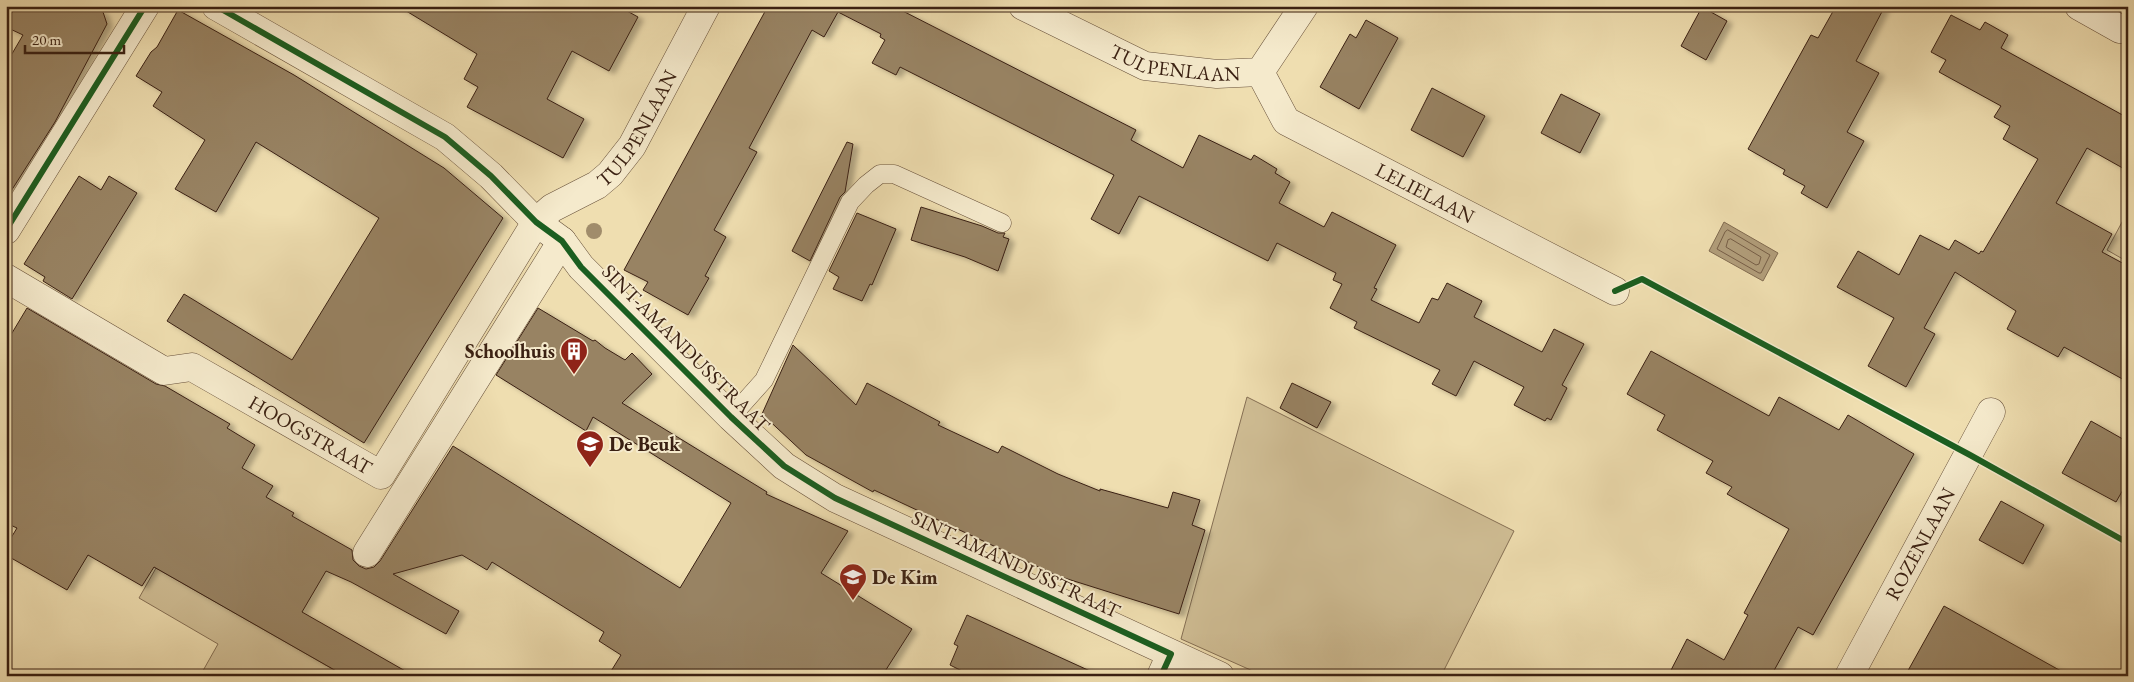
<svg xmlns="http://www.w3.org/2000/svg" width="2134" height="682" viewBox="0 0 2134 682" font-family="'EB Garamond',serif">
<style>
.green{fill:#d0be95;stroke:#856f54}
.water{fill:#b19d7a;stroke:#816b50}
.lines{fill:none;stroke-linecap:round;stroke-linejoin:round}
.shore{stroke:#765e46;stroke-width:1}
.building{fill:#988364;stroke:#3a2012;filter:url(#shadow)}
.service-casing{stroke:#67503a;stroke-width:19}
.minor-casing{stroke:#67503a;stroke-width:29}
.tertiary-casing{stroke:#67503a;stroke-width:29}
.service{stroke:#f5eacc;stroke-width:18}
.minor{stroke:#f5eacc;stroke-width:28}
.tertiary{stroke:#f5eacc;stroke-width:28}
.cycleway-casing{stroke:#f5eacc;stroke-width:9}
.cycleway{stroke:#1b5e20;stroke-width:6}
.tree{fill:#a08c6b}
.labels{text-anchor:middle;stroke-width:4;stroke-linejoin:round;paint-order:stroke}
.street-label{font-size:20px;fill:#3a2012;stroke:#f5eacc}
.poi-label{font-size:20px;font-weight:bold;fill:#3a2012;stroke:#f5eacc;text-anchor:start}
</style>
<defs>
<filter id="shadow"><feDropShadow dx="5.5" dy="3" stdDeviation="2.5" flood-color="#0004"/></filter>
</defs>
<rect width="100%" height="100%" fill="#efdeb0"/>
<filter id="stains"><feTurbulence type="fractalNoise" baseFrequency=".004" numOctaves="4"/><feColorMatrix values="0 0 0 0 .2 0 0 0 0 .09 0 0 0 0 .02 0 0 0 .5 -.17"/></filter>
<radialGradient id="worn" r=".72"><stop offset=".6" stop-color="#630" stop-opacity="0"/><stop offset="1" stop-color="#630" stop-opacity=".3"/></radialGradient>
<!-- green -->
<g class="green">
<polygon points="2128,211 2128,262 2107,250"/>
<polygon points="1247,397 1514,531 1441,676 1264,676 1181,639"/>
<polygon points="156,568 345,676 200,676 218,644 139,598"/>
</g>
<!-- water -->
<polygon class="water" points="1724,222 1778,253 1763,281 1709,251"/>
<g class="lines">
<!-- shore -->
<g class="shore">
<polygon points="1728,230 1770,255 1761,273 1759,273 1717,249 1725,232"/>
<polygon points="1731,239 1761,257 1759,264 1756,265 1726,247 1728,240"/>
</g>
</g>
<!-- building -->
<g class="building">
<polygon points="6,6 91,6 103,12 107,24 55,122 6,199 6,64 23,35 6,27"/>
<polygon points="398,6 618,6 638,17 609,71 572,51 547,99 584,119 563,158 467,107 478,87 464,79 477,54"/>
<polygon points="768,6 893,6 1136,130 1131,140 1183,168 1199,135 1251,160 1254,155 1277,169 1275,173 1290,182 1279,203 1324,227 1332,212 1396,245 1374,288 1377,289 1371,300 1419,323 1432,298 1438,300 1447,283 1482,301 1474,317 1542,352 1554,329 1584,344 1562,385 1567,388 1551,420 1547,418 1545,421 1514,405 1524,387 1474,361 1456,396 1432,384 1440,370 1354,328 1357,322 1330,308 1342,284 1333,280 1336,273 1277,243 1268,261 1139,196 1119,234 1091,219 1114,175 900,67 896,75 872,63 885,40 880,37 881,34 838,12 824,37 812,30 749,148 757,152 714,230 726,237 705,276 709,278 688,315 643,290 648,282 624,270"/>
<polygon points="1836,6 1885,6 1856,61 1879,73 1847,132 1864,141 1827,208 1801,193 1805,186 1783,174 1785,170 1748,149 1811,35 1818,38"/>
<polygon points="1702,7 1727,21 1706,60 1681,46"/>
<polygon points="178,10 294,75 444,168 503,218 364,443 167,321 184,294 292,360 379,218 256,142 216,212 175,189 205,140 153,106 162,92 136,76 151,52 157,47"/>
<polygon points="1951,15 1980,30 1985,22 2008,35 2001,48 2128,118 2128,171 2087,148 2056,203 2112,234 2102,252 2128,266 2128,382 2064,347 2058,357 2007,329 2016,311 1955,272 1924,328 1935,334 1906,387 1868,366 1894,318 1837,287 1858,251 1899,275 1920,235 1949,250 1955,240 1979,254 1981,251 1983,252 2038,159 2003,139 2010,126 1994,117 2001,106 1939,72 1946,60 1931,52"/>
<polygon points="1366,20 1398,38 1359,109 1320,87 1350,34 1356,38"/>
<polygon points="1432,88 1485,116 1463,157 1411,130"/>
<polygon points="1561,94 1600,114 1580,153 1541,133"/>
<polygon points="847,142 853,144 845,192 840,197 810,261 792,251"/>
<polygon points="79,176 101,190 109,176 137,193 72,299 43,281 45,277 24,264"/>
<polygon points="921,207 982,226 998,233 1005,233 1003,237 1009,239 998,271 965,257 911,240"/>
<polygon points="857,213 896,229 872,285 870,284 862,301 833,289 839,277 829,271"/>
<polygon points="27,308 156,384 165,386 230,424 227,428 255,445 242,468 273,486 266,497 294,513 292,516 352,550 353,560 359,566 366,569 374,567 380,561 453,446 680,588 731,503 593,417 586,431 496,375 538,308 593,341 595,340 605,348 625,360 632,353 652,374 622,403 767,492 766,494 848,531 821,573 912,629 882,676 608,676 621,655 599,641 604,632 492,562 487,570 462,555 393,574 459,611 446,634 351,582 326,571 302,612 414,676 345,676 154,567 142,586 88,555 67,590 6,555 6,546 17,528 6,523 6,343"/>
<polygon points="793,345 856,405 867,383 940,422 938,425 998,453 1002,446 1058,474 1100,491 1100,489 1168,508 1173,492 1200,500 1192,525 1205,530 1179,614 1058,576 874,490 873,492 806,455 762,414"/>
<polygon points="1651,351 1769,416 1779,397 1839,430 1848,415 1914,454 1813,635 1798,627 1771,676 1668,676 1687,639 1724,660 1748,615 1744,613 1789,529 1727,494 1732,487 1706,473 1713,461 1657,430 1665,415 1627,394"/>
<polygon points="1292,383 1331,402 1317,428 1280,408"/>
<polygon points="2091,421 2128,442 2128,481 2116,502 2062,473"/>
<polygon points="2001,501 2044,525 2023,564 1979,540"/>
<polygon points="1944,606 2070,676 1905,676"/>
<polygon points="967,615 1101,676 972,676 950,665 958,646 954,644"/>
</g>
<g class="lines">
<!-- service casing -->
<g class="service-casing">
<polyline id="service" points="731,417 764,380 850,202 866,185 880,174 894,174 1002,223"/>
</g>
<!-- minor casing -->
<g class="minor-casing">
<g id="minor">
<polyline points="216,6 445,137 491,176 536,222 562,241 581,267 731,417 784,466 835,498 1220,676"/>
<path id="s1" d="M1023,6L1145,66L1217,74L1260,72L1304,6"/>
<polyline points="2079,6 2120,29 2128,30"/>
<path id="s2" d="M1260,72L1286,121L1615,291"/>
<path id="s3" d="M6,278L164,371L192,367L381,475L536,222L552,208L597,185L610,174L632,146L706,6"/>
<polyline points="367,553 562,241"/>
<polyline points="1161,676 1171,654"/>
<path id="s4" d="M1849,676L1991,412"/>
</g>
</g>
<!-- tertiary casing -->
<g class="tertiary-casing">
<polyline id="tertiary" points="6,230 145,6"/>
</g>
<!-- service -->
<use href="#service" class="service"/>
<!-- minor -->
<use href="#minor" class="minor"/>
<!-- tertiary -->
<use href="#tertiary" class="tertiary"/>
<!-- cycleway casing -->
<g class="cycleway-casing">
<g id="cycleway">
<polyline points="216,6 445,137 491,176 536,222 562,241 581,267 731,417 784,466 835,498 1171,654 1161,676"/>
<polyline points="6,230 145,6"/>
<polyline points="1615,291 1642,279 1970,455 2128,543"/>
</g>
</g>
<!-- cycleway -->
<use href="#cycleway" class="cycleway"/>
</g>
<!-- trees -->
<circle class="tree" cx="594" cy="231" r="8"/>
<!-- icons -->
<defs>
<g id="building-pin" transform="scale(1.4375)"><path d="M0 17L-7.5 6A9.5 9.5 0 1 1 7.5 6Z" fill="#8f2418" stroke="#f5eacc"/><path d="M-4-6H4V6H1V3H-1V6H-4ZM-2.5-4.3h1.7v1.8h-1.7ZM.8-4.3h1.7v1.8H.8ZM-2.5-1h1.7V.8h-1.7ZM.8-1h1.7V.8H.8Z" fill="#fff"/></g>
<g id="school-pin" transform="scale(1.4375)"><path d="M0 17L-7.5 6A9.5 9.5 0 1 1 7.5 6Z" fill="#8f2418" stroke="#f5eacc"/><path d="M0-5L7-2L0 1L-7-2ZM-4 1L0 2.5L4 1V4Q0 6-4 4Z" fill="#fff"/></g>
</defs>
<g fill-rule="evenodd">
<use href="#building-pin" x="574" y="351"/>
<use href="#school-pin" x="590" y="444"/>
<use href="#school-pin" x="853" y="577"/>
</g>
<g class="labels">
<!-- street labels -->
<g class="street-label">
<text dy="7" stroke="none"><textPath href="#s1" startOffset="165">TULPENLAAN</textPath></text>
<text dy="7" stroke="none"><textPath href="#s3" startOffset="868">TULPENLAAN</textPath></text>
<text dy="7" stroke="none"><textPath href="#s2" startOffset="212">LELIELAAN</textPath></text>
<text transform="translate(686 348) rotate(45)" y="7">SINT-AMANDUSSTRAAT</text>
<text dy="7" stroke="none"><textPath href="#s3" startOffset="348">HOOGSTRAAT</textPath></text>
<text dy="7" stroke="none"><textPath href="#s4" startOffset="150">ROZENLAAN</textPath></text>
<text transform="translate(1016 564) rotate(25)" y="7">SINT-AMANDUSSTRAAT</text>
</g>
<!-- poi labels -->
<g class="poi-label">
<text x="555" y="358" text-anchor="end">Schoolhuis</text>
<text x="609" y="451">De Beuk</text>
<text x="872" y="584">De Kim</text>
</g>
</g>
<!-- margin -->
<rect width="2134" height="682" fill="none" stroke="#efdeb0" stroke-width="25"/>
<rect x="8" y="8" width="2119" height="667" fill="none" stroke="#3a2012" stroke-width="2.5"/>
<rect x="12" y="12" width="2109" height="657" fill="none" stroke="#3a2012"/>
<!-- scale -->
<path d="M25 45v8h99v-8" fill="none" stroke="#3a2012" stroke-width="2.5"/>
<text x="32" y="45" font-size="15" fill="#3a2012" stroke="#f5eacc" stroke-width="4" paint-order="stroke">20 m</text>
<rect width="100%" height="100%" filter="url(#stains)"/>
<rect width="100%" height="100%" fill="url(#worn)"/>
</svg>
